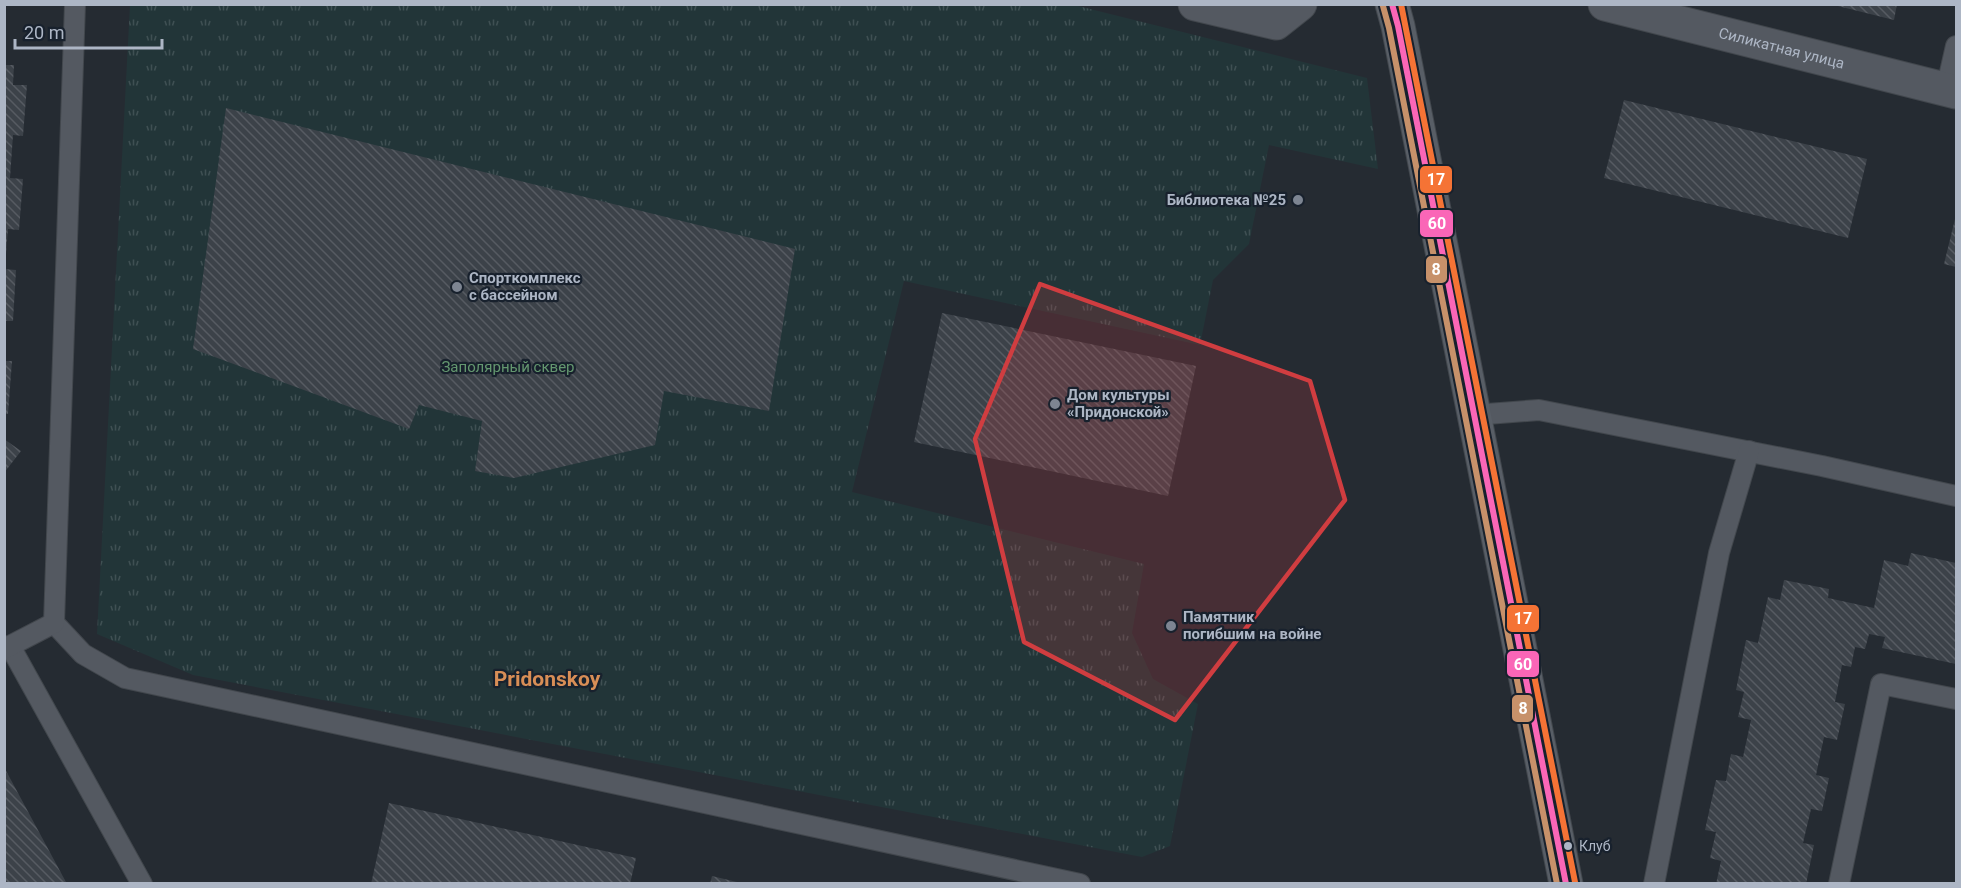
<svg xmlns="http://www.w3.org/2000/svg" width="1961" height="888" viewBox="0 0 1961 888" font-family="Roboto,sans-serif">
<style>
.grass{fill:url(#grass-tufts)}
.building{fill:url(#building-back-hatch)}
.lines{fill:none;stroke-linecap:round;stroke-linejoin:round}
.lane-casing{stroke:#42474d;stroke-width:22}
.street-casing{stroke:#42474d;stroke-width:35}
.secondary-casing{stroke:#42474d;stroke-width:35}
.lane{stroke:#545961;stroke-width:20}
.street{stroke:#545961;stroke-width:33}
.secondary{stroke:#585e66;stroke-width:33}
.bus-1-casing{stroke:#18212d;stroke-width:10}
.bus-2-casing{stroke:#18212d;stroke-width:10}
.bus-3-casing{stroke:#18212d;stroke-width:10}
.bus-1{stroke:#fa66b7;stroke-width:6}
.bus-2{stroke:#c7916a;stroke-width:6}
.bus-3{stroke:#f57335;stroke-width:6}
.marked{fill:#d03d40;fill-opacity:0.2;stroke:#d03d40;stroke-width:4.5;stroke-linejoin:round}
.poi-dot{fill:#7d8592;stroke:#18212d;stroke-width:2}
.bus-dot{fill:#adb6c5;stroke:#18212d;stroke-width:2}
.labels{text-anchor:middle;stroke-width:4.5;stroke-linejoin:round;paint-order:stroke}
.bus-label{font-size:14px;fill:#adb6c5;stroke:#18212d;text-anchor:start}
.street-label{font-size:15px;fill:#adb6c5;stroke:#18212d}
.poi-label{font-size:15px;font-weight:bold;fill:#adb6c5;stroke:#18212d;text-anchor:start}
.park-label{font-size:15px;fill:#64976f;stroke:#18212d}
.district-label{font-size:21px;font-weight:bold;fill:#d88e56;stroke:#18212d}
.line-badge{stroke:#18212d;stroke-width:2}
.badge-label{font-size:16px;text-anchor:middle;font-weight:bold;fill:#fff}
</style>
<defs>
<pattern id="grass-tufts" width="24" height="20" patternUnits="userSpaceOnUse" patternTransform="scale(1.5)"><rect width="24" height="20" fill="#223538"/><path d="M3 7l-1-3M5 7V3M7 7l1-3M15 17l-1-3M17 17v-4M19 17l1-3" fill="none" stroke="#3f5053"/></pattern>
<pattern id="building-back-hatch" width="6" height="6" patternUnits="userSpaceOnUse" patternTransform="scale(1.5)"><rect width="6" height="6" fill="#3c4249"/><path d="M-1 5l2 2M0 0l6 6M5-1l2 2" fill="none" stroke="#565b62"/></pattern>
</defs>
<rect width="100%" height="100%" fill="#252b32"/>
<!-- grass -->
<polygon class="grass" points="130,5 1074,5 1367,78 1378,169 1269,145 1249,244 1213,280 1200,345 904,281 852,492 1144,564 1132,633 1153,679 1198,704 1170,846 1142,857 193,675 97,634"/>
<!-- building -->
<g class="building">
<polygon points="1830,4 1897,4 1894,20"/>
<polygon points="4,65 14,65 13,85 27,85 23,136 13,135 10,178 23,179 19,230 8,229 6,254 4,254"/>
<polygon points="1624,100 1867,159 1848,238 1604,178"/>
<polygon points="226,108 795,249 769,411 664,391 655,445 514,478 475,471 482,421 419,405 409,429 193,349"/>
<polygon points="1956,215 1956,267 1944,264"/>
<polygon points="4,269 16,270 13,321 4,321"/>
<polygon points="942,313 1196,366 1168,496 914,442"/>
<polygon points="4,361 12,361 8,414 4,414"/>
<polygon points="4,439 21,451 4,473"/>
<polygon points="1911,553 1956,563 1956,664 1882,648 1885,637 1869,634 1865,649 1855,647 1851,667 1842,665 1835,702 1845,704 1837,740 1824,737 1816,775 1829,778 1822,811 1811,809 1803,843 1814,845 1806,884 1716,884 1721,861 1710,858 1716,832 1705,830 1716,780 1726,781 1731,754 1743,757 1751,720 1738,717 1744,692 1736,690 1746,640 1758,643 1768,597 1780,600 1784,580 1829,589 1828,598 1874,608 1884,560 1908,566"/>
<polygon points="4,767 67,884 4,884"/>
<polygon points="389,803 636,858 630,884 371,884"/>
<polygon points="712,876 741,883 741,884 710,884"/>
</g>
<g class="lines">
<!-- lane casing -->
<g class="lane-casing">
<g id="lane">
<polyline points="1946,90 1956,46"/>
<polyline points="1474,415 1539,410 1822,466 1956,496"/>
<polyline points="54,623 83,654 125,678 1080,884"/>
<polyline points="10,646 142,884"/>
<polyline points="4,649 54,623 75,4"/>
<polyline points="1654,884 1719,553 1749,451"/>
<polyline points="1839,884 1881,684 1956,699"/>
</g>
</g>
<!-- street casing -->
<g class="street-casing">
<g id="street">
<polyline points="1195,4 1276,23 1300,4"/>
<path id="s1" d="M1605,4L1956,92"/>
</g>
</g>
<!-- secondary casing -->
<g class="secondary-casing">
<polyline id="secondary" points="1392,4 1398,26 1566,884"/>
</g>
<!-- lane -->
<use href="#lane" class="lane"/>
<!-- street -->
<use href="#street" class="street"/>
<!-- secondary -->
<use href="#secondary" class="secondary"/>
<!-- bus-1 casing -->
<g class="bus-1-casing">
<polyline id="bus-1" points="1392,4 1398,26 1566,884"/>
</g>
<!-- bus-2 casing -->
<g class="bus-2-casing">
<polyline id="bus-2" points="1383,6 1389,28 1557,884"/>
</g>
<!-- bus-3 casing -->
<g class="bus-3-casing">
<polyline id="bus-3" points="1401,4 1575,882"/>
</g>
<!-- bus-1 -->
<use href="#bus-1" class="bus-1"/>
<!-- bus-2 -->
<use href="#bus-2" class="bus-2"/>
<!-- bus-3 -->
<use href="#bus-3" class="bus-3"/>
</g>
<!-- marked area -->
<path class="marked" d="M1040,284L1310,381L1345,500L1175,720L1024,642L975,439Z"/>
<!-- markers -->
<g class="poi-dot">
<circle cx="1298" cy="200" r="6"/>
<circle cx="457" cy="287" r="6"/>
<circle cx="1055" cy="404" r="6"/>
<circle cx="1171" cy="626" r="6"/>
</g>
<circle class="bus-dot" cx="1568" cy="846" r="5"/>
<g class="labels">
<!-- bus labels -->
<g class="bus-label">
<text x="1579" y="851">Клуб</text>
</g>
<!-- street labels -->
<g class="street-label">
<text dy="5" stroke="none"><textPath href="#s1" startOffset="182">Силикатная улица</textPath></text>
</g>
<!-- poi labels -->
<g class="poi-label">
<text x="1286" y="205" text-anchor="end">Библиотека №25</text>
<text x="469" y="283">Спорткомплекс<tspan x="469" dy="17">с бассейном</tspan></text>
<text x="1067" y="400">Дом культуры<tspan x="1067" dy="17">«Придонской»</tspan></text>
<text x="1183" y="622">Памятник<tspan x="1183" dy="17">погибшим на войне</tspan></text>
</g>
<!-- park labels -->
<g class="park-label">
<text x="508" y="372">Заполярный сквер</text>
</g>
<!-- district labels -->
<g class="district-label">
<text x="547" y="686">Pridonskoy</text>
</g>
</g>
<g class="line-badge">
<rect x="1419" y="165" width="34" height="29" rx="6" fill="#f57335"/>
<rect x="1419" y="209" width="35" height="29" rx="6" fill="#fa66b7"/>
<rect x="1425" y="255" width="23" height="29" rx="6" fill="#c7916a"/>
<rect x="1506" y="604" width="34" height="29" rx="6" fill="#f57335"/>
<rect x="1506" y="650" width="34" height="28" rx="6" fill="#fa66b7"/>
<rect x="1511" y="694" width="23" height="29" rx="6" fill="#c7916a"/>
</g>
<g class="badge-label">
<text x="1436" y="185">17</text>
<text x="1437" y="229">60</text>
<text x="1436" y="275">8</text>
<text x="1523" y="624">17</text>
<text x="1523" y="670">60</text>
<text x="1523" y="714">8</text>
</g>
<!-- border -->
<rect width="1961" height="888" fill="none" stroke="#adb6c5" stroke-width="12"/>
<!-- scale -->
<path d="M15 39v9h147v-9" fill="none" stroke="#adb6c5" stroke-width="3"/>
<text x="24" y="39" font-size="18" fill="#adb6c5" stroke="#18212d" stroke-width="4.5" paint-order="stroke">20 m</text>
</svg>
